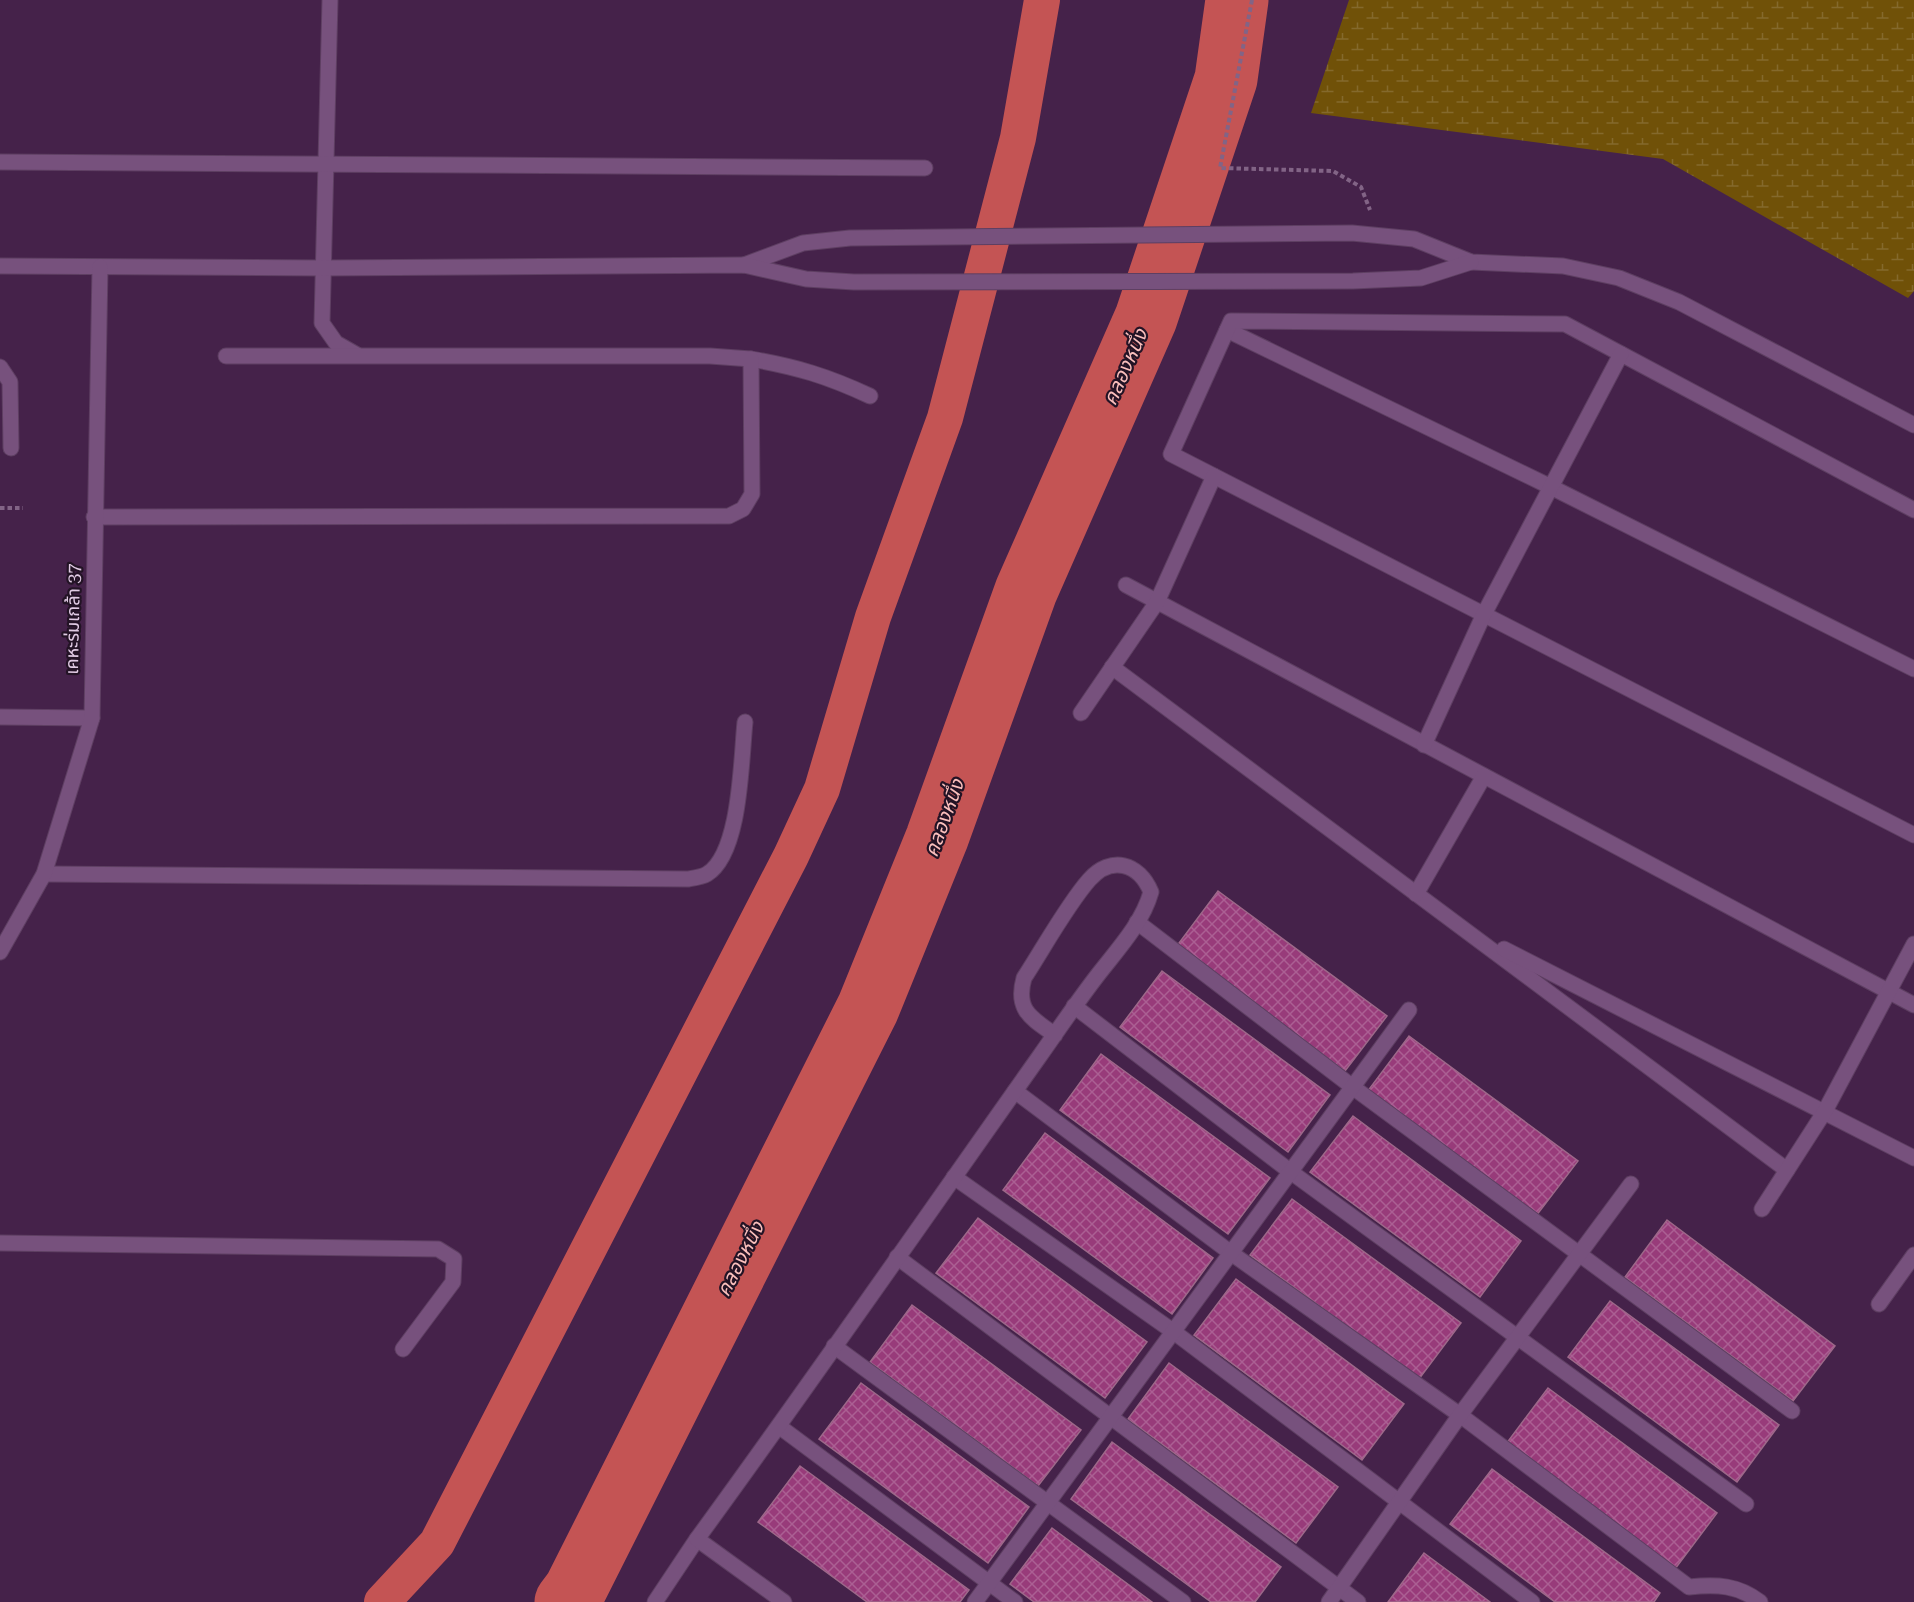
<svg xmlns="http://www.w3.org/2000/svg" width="1914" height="1602" viewBox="0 0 1914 1602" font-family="'Roboto Serif','Noto Sans Thai',serif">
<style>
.wetland{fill:url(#wetland-marsh)}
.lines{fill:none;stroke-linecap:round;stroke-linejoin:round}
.canal{stroke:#c45454;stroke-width:36}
.river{stroke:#c45454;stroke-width:63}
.building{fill:url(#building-cross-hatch);stroke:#9d6889;stroke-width:1.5}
.service-casing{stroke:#5e3f62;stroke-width:17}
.minor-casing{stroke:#5e3f62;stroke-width:17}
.path{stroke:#826486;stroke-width:4;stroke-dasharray:4.5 3;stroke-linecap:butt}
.service{stroke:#77517d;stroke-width:15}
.minor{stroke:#77517d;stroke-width:15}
.labels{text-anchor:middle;stroke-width:4.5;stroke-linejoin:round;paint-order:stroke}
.street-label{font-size:18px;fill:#e1cbe4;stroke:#231325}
.water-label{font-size:20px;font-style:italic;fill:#fbbfbc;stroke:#231325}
</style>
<defs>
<pattern id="wetland-marsh" width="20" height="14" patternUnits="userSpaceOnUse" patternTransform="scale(1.5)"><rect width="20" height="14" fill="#705108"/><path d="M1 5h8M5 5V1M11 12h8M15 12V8" fill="none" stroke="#84692c"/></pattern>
<pattern id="building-cross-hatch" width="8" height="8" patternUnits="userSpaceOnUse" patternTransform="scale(1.5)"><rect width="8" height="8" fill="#983b7a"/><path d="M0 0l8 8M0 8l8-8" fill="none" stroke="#ab5f93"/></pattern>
</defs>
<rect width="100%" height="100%" fill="#45224a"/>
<!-- wetland -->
<polygon class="wetland" points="1349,0 1914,0 1914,291 1908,298 1663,159 1311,113"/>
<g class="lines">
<!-- canal -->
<polyline class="canal" points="382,1602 437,1543 791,856 822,789 873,617 945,418 1018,138 1042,0"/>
<!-- river -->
<polyline class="river" points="566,1602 575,1590 868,1008 937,838 1026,591 1146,318 1226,79 1237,0"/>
</g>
<!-- building -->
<g class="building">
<polygon points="1218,891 1387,1016 1345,1071 1176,947"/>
<polygon points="1162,971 1330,1095 1288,1152 1120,1027"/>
<polygon points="1409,1036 1578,1161 1536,1216 1367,1092"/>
<polygon points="1101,1054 1270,1178 1228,1234 1060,1110"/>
<polygon points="1353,1116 1521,1241 1480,1297 1310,1172"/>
<polygon points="1045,1133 1213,1258 1172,1314 1003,1190"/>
<polygon points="1292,1199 1461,1323 1419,1379 1250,1255"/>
<polygon points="978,1218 1147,1342 1105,1398 936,1273"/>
<polygon points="1667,1220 1835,1346 1793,1401 1625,1277"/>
<polygon points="1236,1279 1404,1404 1362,1460 1194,1335"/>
<polygon points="1610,1301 1779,1425 1737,1482 1568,1357"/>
<polygon points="912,1305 1081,1430 1038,1486 870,1362"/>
<polygon points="1169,1363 1338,1487 1296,1543 1128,1419"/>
<polygon points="861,1383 1029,1507 988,1563 819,1439"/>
<polygon points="1548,1388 1717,1513 1675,1569 1506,1444"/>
<polygon points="1112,1442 1281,1567 1255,1602 1211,1602 1071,1499"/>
<polygon points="800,1466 969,1590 960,1602 867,1602 758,1522"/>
<polygon points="1492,1469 1660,1593 1654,1602 1555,1602 1450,1524"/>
<polygon points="1052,1528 1152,1602 1034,1602 1010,1584"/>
<polygon points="1424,1553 1490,1602 1388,1602"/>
</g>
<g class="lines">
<!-- service casing -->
<g class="service-casing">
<g id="service">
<path d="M751,359C797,367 827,376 870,396"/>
<polyline points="1137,922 1354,1088 1792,1411"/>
<polyline points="1074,1006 1291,1172 1746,1504"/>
<path d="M1015,1091L1231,1253L1460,1415L1689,1587C1717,1584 1738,1585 1760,1602"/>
<polyline points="954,1177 1174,1332 1532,1602"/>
<polyline points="897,1257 1358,1602"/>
<polyline points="834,1346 1183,1602"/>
<polyline points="780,1427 1015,1602"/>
<polyline points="975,1602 1409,1010"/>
</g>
</g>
<!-- minor casing -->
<g class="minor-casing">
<g id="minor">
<polyline points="330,0 322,323 336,343 357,355"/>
<polyline points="0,162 925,168"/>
<polyline points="744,265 803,243 850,238 1352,233 1414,239 1471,262 1563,266 1619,278 1679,302 1914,425"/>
<polyline points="0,266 322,268 744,265 806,279 854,282 1353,281 1421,278 1471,262"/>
<polyline points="1227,330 1551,487 1914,669"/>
<polyline points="0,367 10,382 11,448"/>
<polyline points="1914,510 1565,324 1231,321 1171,454 1914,835"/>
<polyline points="94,517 729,516 743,509 752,494 751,359 710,356 226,356"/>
<polyline points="1126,585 1914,1005"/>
<polyline points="1112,667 1787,1170"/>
<polyline points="1081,713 1157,602 1214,476"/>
<polyline points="0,717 92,718"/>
<polyline points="1424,745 1484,614 1621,354"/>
<path d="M44,874L688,879C694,878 702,877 707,874C741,853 741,759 745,722"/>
<polyline points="1416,894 1484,776"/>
<polyline points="1504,949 1914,1158"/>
<polyline points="0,952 44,874 92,718 100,267"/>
<polyline points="1762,1209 1825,1111 1914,944"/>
<polyline points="0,1243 438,1249 454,1259 453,1282 403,1349"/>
<polyline points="1879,1304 1914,1255"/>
<polyline points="655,1602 697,1539"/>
<path d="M784,1602L697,1539C813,1380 925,1218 1039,1057C1058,1030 1077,1002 1097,976C1117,950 1142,924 1151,892C1139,863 1111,855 1089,880C1067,905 1043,949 1024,978C1015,1010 1031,1018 1055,1035"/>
<polyline points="1329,1602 1460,1415 1631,1184"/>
</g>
</g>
<!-- path -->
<g class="path">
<polyline points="1252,0 1220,168 1333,171 1361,187 1370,210"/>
<polyline points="0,508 23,508"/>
</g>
<!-- service -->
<use href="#service" class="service"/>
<!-- minor -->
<use href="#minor" class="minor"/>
</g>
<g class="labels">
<!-- street labels -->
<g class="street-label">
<text transform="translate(73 619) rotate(-89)" y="6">เคหะร่มเกล้า 37</text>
</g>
<!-- water labels -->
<g class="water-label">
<text transform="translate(1125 367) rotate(-66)" y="7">คลองหนึ่ง</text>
<text transform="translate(944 818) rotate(-70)" y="7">คลองหนึ่ง</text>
<text transform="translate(740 1259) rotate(-63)" y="7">คลองหนึ่ง</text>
</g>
</g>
</svg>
